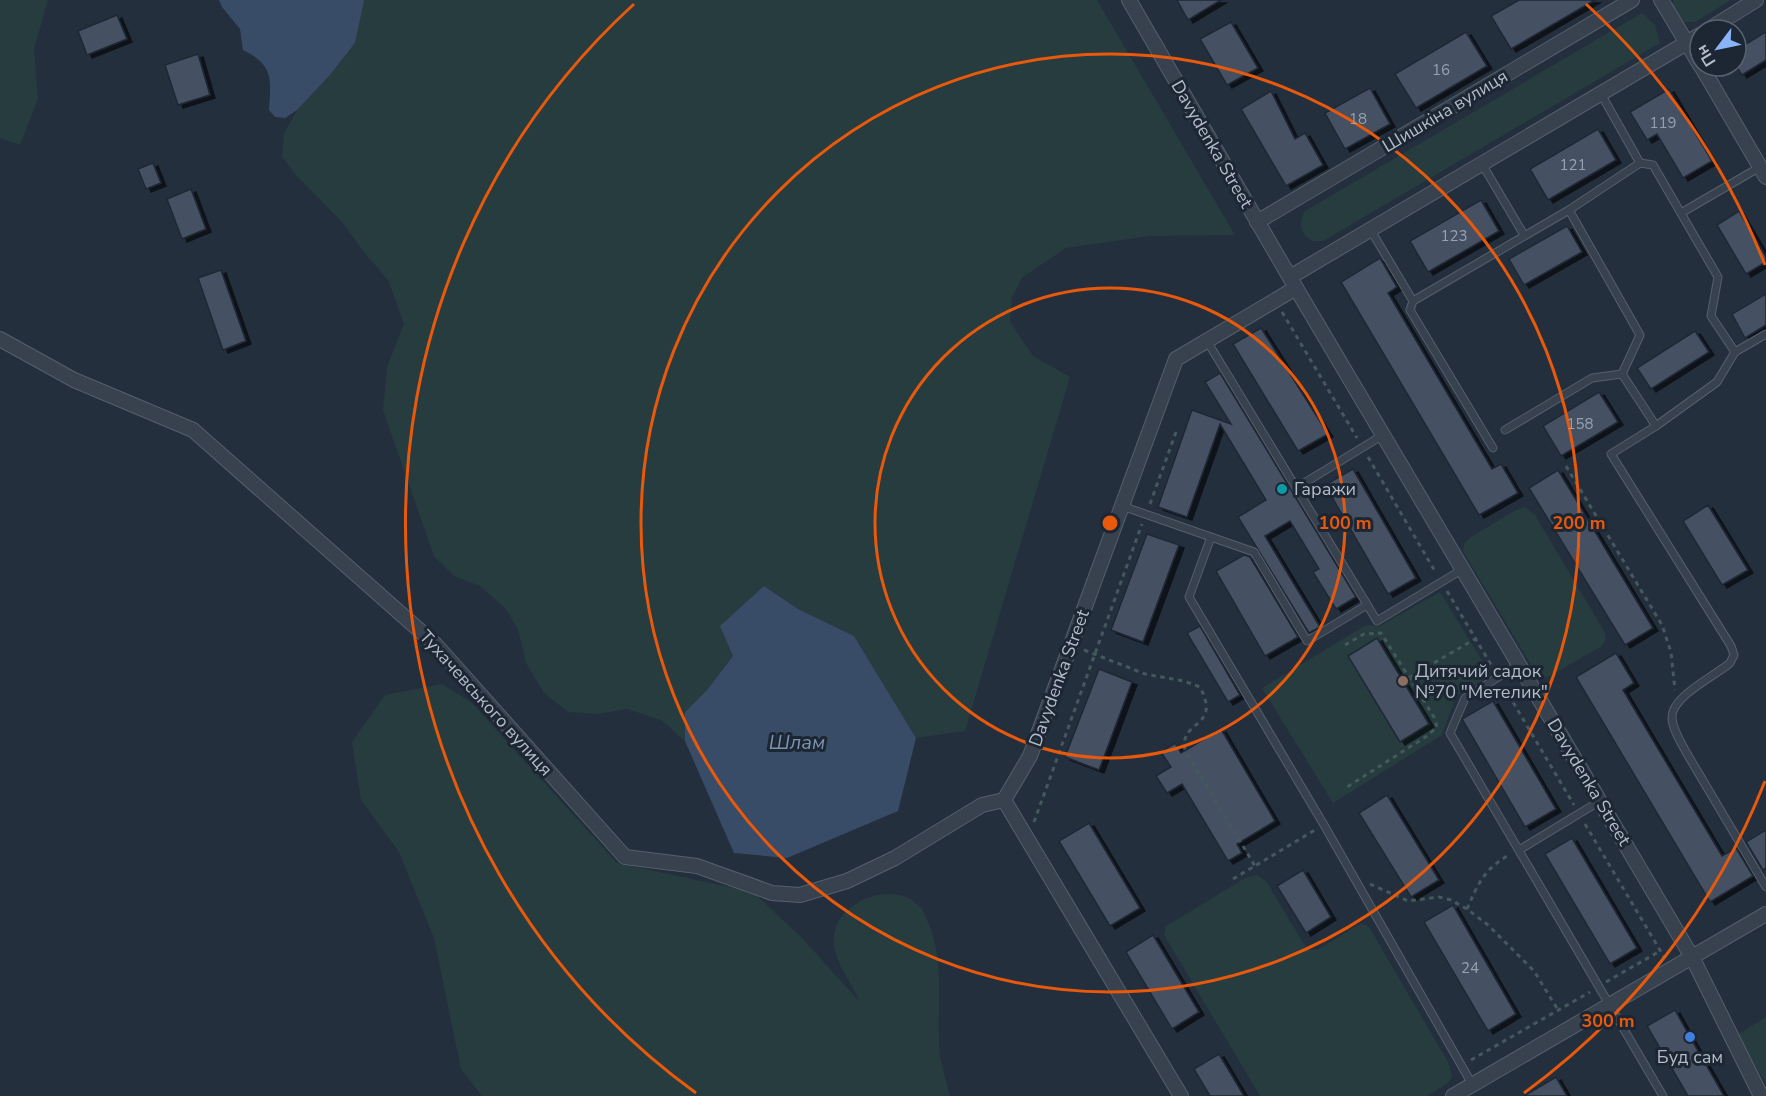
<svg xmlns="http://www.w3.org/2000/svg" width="1766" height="1096" viewBox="0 0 1766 1096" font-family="'Nunito Sans',sans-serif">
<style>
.green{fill:#263c3f}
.water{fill:#394c67}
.building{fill:#455162;stroke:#1f2835;stroke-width:1.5;filter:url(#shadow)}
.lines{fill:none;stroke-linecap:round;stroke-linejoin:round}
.lane-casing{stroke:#565f6c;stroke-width:9}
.street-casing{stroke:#565f6c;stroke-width:16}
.path{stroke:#44595c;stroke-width:3;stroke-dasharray:4.5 4.5;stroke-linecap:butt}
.lane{stroke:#38414e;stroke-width:7}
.street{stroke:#38414e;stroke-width:14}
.ring{fill:none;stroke:#e8590c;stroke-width:3}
.culture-dot{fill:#0f9aa8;stroke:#1d2633;stroke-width:2}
.education-dot{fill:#8d6e63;stroke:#1d2633;stroke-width:2}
.shop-dot{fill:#3f7fe0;stroke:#1d2633;stroke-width:2}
.labels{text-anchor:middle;stroke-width:6;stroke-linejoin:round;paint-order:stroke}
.number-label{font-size:15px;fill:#98a1af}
.street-label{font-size:18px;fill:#b4bcc9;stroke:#1d2633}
.poi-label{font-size:18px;fill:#b4bcc9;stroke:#1d2633;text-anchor:start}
.water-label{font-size:20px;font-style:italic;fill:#7c92b1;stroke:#1d2633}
.centre{fill:#e8590c;stroke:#1d2633;stroke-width:3}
.ring-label{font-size:18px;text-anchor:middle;font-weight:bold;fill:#e8590c;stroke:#1d2633;stroke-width:6;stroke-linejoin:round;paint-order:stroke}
</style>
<defs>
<filter id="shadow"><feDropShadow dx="5" dy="3" stdDeviation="0" flood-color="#0009"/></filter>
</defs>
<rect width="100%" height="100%" fill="#242f3e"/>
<!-- green -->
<g class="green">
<polygon points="0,0 48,0 34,49 38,99 20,145 0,138"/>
<polygon points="363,0 1097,0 1235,235 1150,236 1066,248 1023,277 1012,297 1010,322 1033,356 1070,377 965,731 916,738 854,636 798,609 764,586 733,656 707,690 685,712 685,741 661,720 627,709 597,714 568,712 544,693 526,663 518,629 505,608 480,586 454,576 434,556 383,410 387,367 404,324 388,280 364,252 342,222 297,176 282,157 284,134 297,110 330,75 355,43"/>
<polygon points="1673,0 1731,0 1695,22 1684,22 1679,19 1673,8"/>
<path d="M1642,13L1655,25L1660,43L1323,241H1312C1300,234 1298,223 1305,211Z"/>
<polygon points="1525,507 1535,515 1605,633 1606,639 1602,646 1548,677 1543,678 1534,670 1463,551 1465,542 1471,537 1516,510"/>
<polygon points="1440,592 1491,675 1456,696 1442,735 1333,803 1262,688 1366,625 1380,626"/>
<path d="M442,684L471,702L617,863L753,892L802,938L859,1001C851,979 828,957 835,930C844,897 898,880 921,908C924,911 925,916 927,920C945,959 937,1001 939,1042C939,1060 946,1079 950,1096H482L461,1069L434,938L399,852L361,800L352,742L385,695Z"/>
<polygon points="1257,875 1266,881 1303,943 1310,950 1319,949 1358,925 1363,924 1369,927 1448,1062 1452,1076 1448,1083 1427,1096 1260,1096 1164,935 1166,926 1173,922 1245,878"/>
<polygon points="1766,1017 1766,1084 1737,1035"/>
</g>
<!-- water -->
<g class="water">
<path d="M219,0H363L364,1L355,43L330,75L297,110L285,118L275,117L269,110C271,79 274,65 243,50L240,29L222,7Z"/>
<polygon points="764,586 798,609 854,636 916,738 898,811 787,858 734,853 685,741 685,712 707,690 733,656 720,626"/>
</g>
<!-- building -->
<g class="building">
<polygon points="1177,0 1221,0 1188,20"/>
<polygon points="1519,0 1595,0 1511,49 1491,16"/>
<polygon points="117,15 127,39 87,55 78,31"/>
<polygon points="1231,22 1258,68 1227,85 1200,39"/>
<polygon points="1466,32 1487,66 1416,108 1395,74"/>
<polygon points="1766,32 1766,60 1742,75 1736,66 1736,50"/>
<polygon points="198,54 210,95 178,105 165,65"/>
<polygon points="1370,88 1390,124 1345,149 1325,113"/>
<polygon points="1669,89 1712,161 1683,178 1657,134 1647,140 1630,112"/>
<polygon points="1271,91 1295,139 1305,133 1323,165 1286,186 1241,109"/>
<polygon points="1598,129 1616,160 1548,200 1530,169"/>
<polygon points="153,163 161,183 146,189 138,169"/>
<polygon points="191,189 206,229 182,239 167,199"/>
<polygon points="1481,200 1499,231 1428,272 1410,241"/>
<polygon points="1739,211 1766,257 1766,262 1746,274 1717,225"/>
<polygon points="1567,226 1582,252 1524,285 1509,259"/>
<polygon points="1380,258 1397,287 1388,293 1492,469 1501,464 1518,493 1479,515 1341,282"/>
<polygon points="221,270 246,341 223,350 198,278"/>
<polygon points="1766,294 1766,325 1745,338 1732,314"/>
<polygon points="1261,328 1328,434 1298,451 1233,344"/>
<polygon points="1695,331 1709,352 1651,389 1637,368"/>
<polygon points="1220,373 1356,597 1336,609 1313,572 1319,569 1290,521 1265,536 1320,627 1309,633 1238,517 1266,500 1220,424 1187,517 1158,507 1192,410 1231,424 1205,382"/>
<polygon points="1599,392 1618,422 1561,456 1543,426"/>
<polygon points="1353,469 1416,578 1388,594 1325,485"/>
<polygon points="1558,470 1653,628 1625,645 1529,488"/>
<polygon points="1708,505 1748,570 1722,585 1683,521"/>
<polygon points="1147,534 1179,545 1143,642 1111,630"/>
<polygon points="1244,555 1250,557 1298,637 1265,656 1216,571"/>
<polygon points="1200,626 1240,695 1228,702 1187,633"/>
<polygon points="1377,638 1429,724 1400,742 1348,656"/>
<polygon points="1616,653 1634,683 1623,690 1722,856 1736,848 1753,876 1710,902 1576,677"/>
<polygon points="1099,669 1132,682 1099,770 1065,757"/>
<polygon points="1493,701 1556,809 1525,827 1462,719"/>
<polygon points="1221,729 1275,821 1237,844 1242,853 1228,861 1182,784 1167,793 1156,776 1171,767 1161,752 1175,743 1181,753"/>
<polygon points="1387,795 1439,880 1411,897 1359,813"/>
<polygon points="1089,823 1140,908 1110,926 1059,841"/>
<polygon points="1766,830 1766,868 1763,870 1746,842"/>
<polygon points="1572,838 1637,948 1610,964 1545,854"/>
<polygon points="1303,870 1331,917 1306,933 1277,886"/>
<polygon points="1453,905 1516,1014 1488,1031 1424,922"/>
<polygon points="1153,935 1199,1012 1172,1029 1126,952"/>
<polygon points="1675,1010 1690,1037 1724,1096 1688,1096 1647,1026"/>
<polygon points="1219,1054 1244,1096 1210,1096 1194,1069"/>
<polygon points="1556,1077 1567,1096 1524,1096"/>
</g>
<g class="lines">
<!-- lane casing -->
<g class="lane-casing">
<g id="lane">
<path d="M1601,94L1640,163L1569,210L1640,335L1622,374L1656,426L1611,454L1731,646L1734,655L1730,663C1715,676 1672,696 1672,717C1672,729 1681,742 1686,752L1766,887"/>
<polyline points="1640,163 1653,165 1718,277 1711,316 1735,352"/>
<polyline points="1482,164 1524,235"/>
<polyline points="1681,213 1760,167"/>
<polyline points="1370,229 1413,301"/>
<polyline points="1207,341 1377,621 1463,569"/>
<polyline points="1656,426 1717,382 1735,352 1766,334"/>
<polyline points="1505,430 1592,378 1622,374"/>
<polyline points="1493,448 1410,310 1413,301 1569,210"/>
<polyline points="1296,488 1383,435"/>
<polyline points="1122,506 1254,552 1307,641 1367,605"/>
<polyline points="1211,537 1189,597 1324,825 1472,1084"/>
<polyline points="1519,664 1465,698 1450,733 1663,1096"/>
<polyline points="1519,850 1600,801"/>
</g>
</g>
<!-- street casing -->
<g class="street-casing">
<g id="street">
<polyline points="1129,0 1296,288 1692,957 1761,1096"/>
<polyline points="1661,0 1700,65"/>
<polyline points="1708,30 1756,0"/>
<polyline points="1701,66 1766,177"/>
<polyline points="1257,222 1632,0"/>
<polyline points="1290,277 1700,35"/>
<polyline points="0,339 74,380 193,430 435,644 625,857 697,866 772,893 800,895 847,881 895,858 982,805 1004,800"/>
<polyline points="1004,800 1030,756 1176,359 1296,288"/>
<polyline points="1004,800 1181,1096"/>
<polyline points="1453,1096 1766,914"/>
</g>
</g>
<!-- path -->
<g class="path">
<polyline points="1282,312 1357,438"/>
<polyline points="1368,457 1436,573"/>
<polyline points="1566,466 1662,625 1671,652 1675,690"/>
<polyline points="1150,504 1176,432"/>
<polyline points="1447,591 1493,668"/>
<polyline points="1345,645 1364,634 1381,633 1434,717 1437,727 1427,736 1347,787"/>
<path d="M1084,650L1145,674L1184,681L1200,687C1222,729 1179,719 1185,750L1255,866"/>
<polyline points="1403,681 1475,639"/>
<polyline points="1504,687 1574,805"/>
<polyline points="1034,822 1142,524"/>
<polyline points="1585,824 1664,957"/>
<polyline points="1233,879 1315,830"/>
<polyline points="1370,884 1408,901 1439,897 1451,900 1467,909 1488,925 1534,971 1558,1010"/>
<path d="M1467,909C1478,884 1484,869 1509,855"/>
<polyline points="1606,982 1660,951"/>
<polyline points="1471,1060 1590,992"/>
</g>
<!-- lane -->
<use href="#lane" class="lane"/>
<!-- street -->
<use href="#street" class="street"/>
</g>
<!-- distance rings -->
<g class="ring">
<circle cx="1110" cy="523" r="235"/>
<circle cx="1110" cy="523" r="469"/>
<path d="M1765 781A704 704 0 0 1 1524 1093M696 1093A704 704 0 0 1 634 4M1586 4A704 704 0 0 1 1765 265"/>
</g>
<!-- markers -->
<circle class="culture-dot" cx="1282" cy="489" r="6"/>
<circle class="education-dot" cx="1403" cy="681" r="6"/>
<circle class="shop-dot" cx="1690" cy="1037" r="6"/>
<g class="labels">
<!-- number labels -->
<g class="number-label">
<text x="1441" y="75">16</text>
<text x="1358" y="124">18</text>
<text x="1663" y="128">119</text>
<text x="1573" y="170">121</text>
<text x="1454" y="241">123</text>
<text x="1580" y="429">158</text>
<text x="1470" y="973">24</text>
</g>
<!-- street labels -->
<g class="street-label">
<text transform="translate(1445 111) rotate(-31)" y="6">Шишкiна вулиця</text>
<text transform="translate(1212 144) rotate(60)" y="6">Davydenka Street</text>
<text transform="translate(1059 678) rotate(-70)" y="6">Davydenka Street</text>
<text transform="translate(486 703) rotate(48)" y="6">Тухачевського вулиця</text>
<text transform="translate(1589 782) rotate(59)" y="6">Davydenka Street</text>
</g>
<!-- poi labels -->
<g class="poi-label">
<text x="1294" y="495">Гаражи</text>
<text x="1415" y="677">Дитячий садок<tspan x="1415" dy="21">№70 "Метелик"</tspan></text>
<text x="1690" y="1063" text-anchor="middle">Буд сам</text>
</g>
<!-- water labels -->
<g class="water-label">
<text x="797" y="749">Шлам</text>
</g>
</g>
<circle cx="1110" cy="523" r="9" class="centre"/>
<g class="ring-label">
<text x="1345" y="529">100 m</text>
<text x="1579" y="529">200 m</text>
<text x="1608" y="1027">300 m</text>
</g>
<!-- north arrow -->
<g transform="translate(1718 48) rotate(238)"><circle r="28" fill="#1d2633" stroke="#59626f" stroke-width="1.5"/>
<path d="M0-4.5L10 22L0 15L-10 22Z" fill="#8ab4f8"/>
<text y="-9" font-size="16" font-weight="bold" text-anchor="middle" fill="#b4bcc9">Пн</text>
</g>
</svg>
